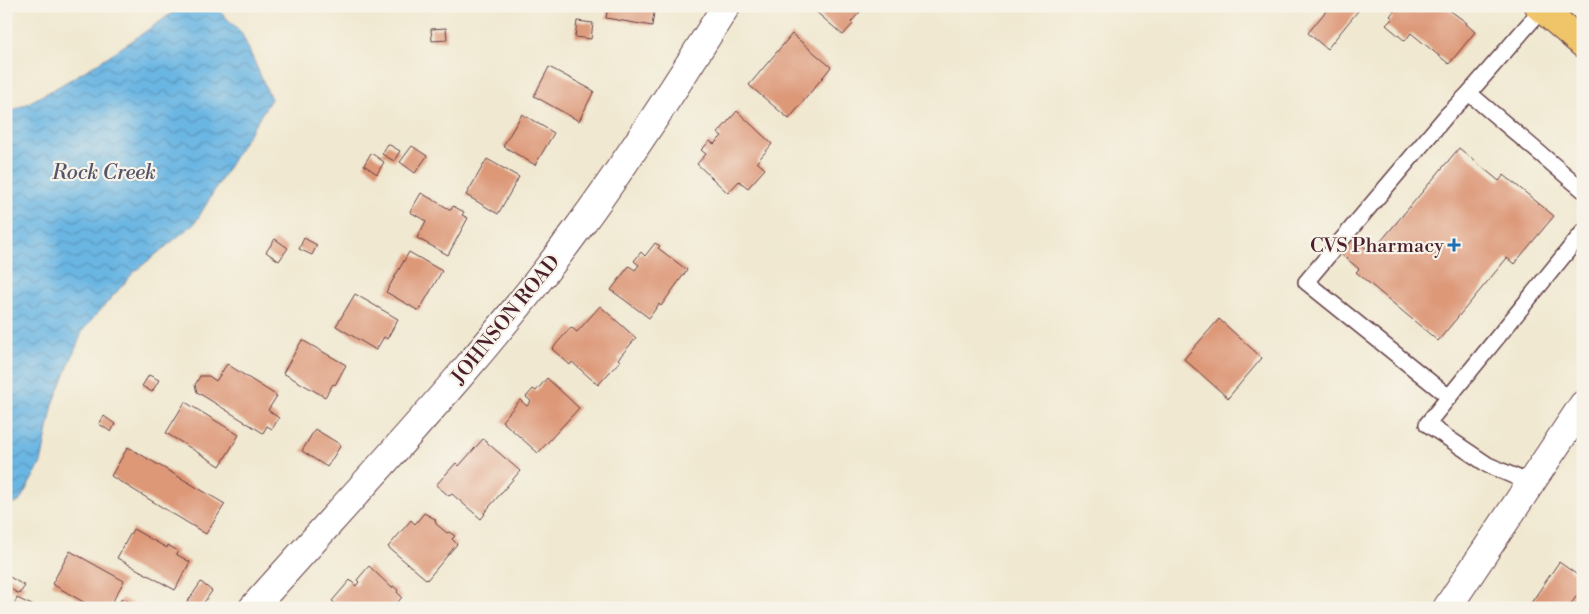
<svg xmlns="http://www.w3.org/2000/svg" width="1589" height="614" viewBox="0 0 1589 614" font-family="'Libre Bodoni',serif">
<style>
.water{fill:url(#water-waves);stroke:#5a6a87}
.building{fill:#dd9878}
.lines{fill:none;stroke-linecap:round;stroke-linejoin:round}
.service-casing{stroke:#633d44;stroke-width:18}
.minor-casing{stroke:#633d44;stroke-width:30}
.primary-casing{stroke:#633d44;stroke-width:30}
.service{stroke:#fff;stroke-width:15}
.minor{stroke:#fff;stroke-width:28}
.primary{stroke:#f0c469;stroke-width:28}
.poi-dot{fill:#1f6fb2;stroke:#f7f3e8;stroke-width:2}
.labels{text-anchor:middle;stroke-width:4.5;stroke-linejoin:round;paint-order:stroke}
.poi-label{font-size:20px;fill:#4a1f2b;stroke:#f7f3e8;text-anchor:end}
.street-label{font-size:20px;fill:#4a1f2b;stroke:#f7f3e8}
.water-label{font-size:21px;font-style:italic;fill:#55546b;stroke:#f7f3e8}
</style>
<defs>
<pattern id="water-waves" width="16" height="10" patternUnits="userSpaceOnUse" patternTransform="scale(1.25)"><rect width="16" height="10" fill="#6ab6e3"/><path d="M0 5q4-4 8 0t8 0" fill="none" stroke="#5993b8"/></pattern>
</defs>
<rect width="100%" height="100%" fill="#f7f3e8"/>
<filter id="ink" filterUnits="userSpaceOnUse"><feTurbulence type="fractalNoise" baseFrequency=".02" numOctaves="2"/><feDisplacementMap in="SourceGraphic" scale="10" xChannelSelector="R" yChannelSelector="G"/><feConvolveMatrix kernelMatrix="1 2 1 2 8 2 1 2 1" color-interpolation-filters="sRGB"/></filter>
<filter id="wash" filterUnits="userSpaceOnUse"><feTurbulence type="fractalNoise" baseFrequency=".0096" numOctaves="4" result="noise"/><feDisplacementMap in="SourceGraphic" scale="20" xChannelSelector="R" yChannelSelector="G"/><feGaussianBlur stdDeviation="1.12" result="paint"/><feColorMatrix in="noise" values="0 0 0 0 0 0 0 0 0 0 0 0 0 0 0 0 0 1.4 0 .05"/><feComposite in="paint" operator="in"/></filter>
<g filter="url(#wash)">
<rect width="100%" height="100%" fill="#f0e8d0"/>
<!-- water -->
<path class="water" d="M182,6H214L241,32L271,99L241,146L195,223L134,272L83,330L53,404L41,463L19,502L6,506V114C69,84 126,46 182,6Z"/>
<g id="blocks">
<!-- building -->
<g class="building">
<polygon points="608,6 655,6 652,26 606,18"/>
<polygon points="806,6 865,6 851,22 853,24 843,35 814,10 812,11"/>
<polygon points="1330,6 1362,6 1327,49 1308,33"/>
<polygon points="1398,6 1444,6 1467,23 1466,24 1475,32 1449,64 1411,33 1405,41 1386,25 1393,18 1390,16"/>
<polygon points="577,21 593,23 591,39 575,37"/>
<polygon points="446,28 447,40 432,41 431,29"/>
<polygon points="792,34 831,67 789,119 749,85"/>
<polygon points="549,67 594,91 579,121 534,96"/>
<polygon points="737,111 772,144 757,162 765,169 748,188 739,181 728,193 697,164 706,154 701,150 710,141 714,144 722,136 718,133"/>
<polygon points="522,114 554,133 535,165 503,146"/>
<polygon points="388,144 400,151 394,161 382,154"/>
<polygon points="412,146 427,156 415,173 400,162"/>
<polygon points="1459,148 1499,181 1504,175 1554,216 1514,264 1507,258 1438,341 1356,272 1359,269 1340,253 1353,237 1371,253"/>
<polygon points="371,153 384,162 377,174 364,165"/>
<polygon points="487,159 519,177 498,214 466,195"/>
<polygon points="421,193 451,210 453,206 464,212 462,215 468,218 448,255 417,238 426,221 410,212"/>
<polygon points="304,238 317,245 312,255 299,249"/>
<polygon points="275,239 288,248 279,261 266,252"/>
<polygon points="655,243 660,246 658,248 687,270 661,306 659,304 649,318 611,290 629,266 635,270 639,265 634,261 641,252 645,256"/>
<polygon points="409,252 442,271 419,311 386,292"/>
<polygon points="355,294 398,319 387,339 384,337 376,350 336,326"/>
<polygon points="600,306 636,338 618,359 620,361 598,385 572,362 570,365 552,349 571,327 577,332"/>
<polygon points="1219,319 1262,358 1228,398 1184,359"/>
<polygon points="302,340 346,365 335,385 333,384 325,397 283,373"/>
<polygon points="227,364 277,396 268,410 279,418 272,429 267,426 263,433 197,392 195,385 200,376 209,376 216,381"/>
<polygon points="149,375 159,380 152,392 142,386"/>
<polygon points="547,378 579,408 538,453 502,421 520,400 527,406 531,401 526,397 533,389 536,391"/>
<polygon points="185,402 239,435 220,466 166,433"/>
<polygon points="104,416 115,424 111,432 99,424"/>
<polygon points="315,429 341,445 327,467 302,451"/>
<polygon points="483,439 520,471 484,513 485,514 481,519 452,494 449,496 436,485 456,463 459,466"/>
<polygon points="128,447 225,504 206,534 111,476"/>
<polygon points="424,513 435,519 436,524 447,533 449,532 455,536 452,539 457,544 427,580 388,547 411,520 415,524"/>
<polygon points="133,529 167,548 168,545 178,551 176,554 190,562 175,590 117,558"/>
<polygon points="70,551 124,581 109,608 94,608 52,584"/>
<polygon points="1559,562 1583,579 1583,587 1568,608 1539,608 1531,603"/>
<polygon points="369,566 392,588 393,586 398,590 397,592 402,597 393,608 341,608 332,601 350,580 356,586 359,582 357,580"/>
<polygon points="8,576 25,586 19,594 6,586"/>
<polygon points="201,582 212,591 200,608 192,608 186,604"/>
<polygon points="17,598 38,608 8,608 9,604 13,607"/>
<polygon points="122,598 140,608 116,608"/>
</g>
</g>
</g>
<g filter="url(#ink)">
<use href="#blocks" fill-opacity="0" stroke="#633d44" stroke-width="1"/>
<g class="lines">
<!-- service casing -->
<g class="service-casing">
<g id="service">
<polyline points="1469,93 1583,190"/>
<polyline points="1449,397 1306,282 1447,115 1469,93 1542,9"/>
<polyline points="1530,483 1488,465 1427,424 1583,232"/>
</g>
</g>
<!-- minor casing -->
<g class="minor-casing">
<g id="minor">
<path d="M253,608C363,484 478,364 576,231C630,158 678,83 726,6"/>
<polyline points="1447,608 1583,405"/>
</g>
</g>
<!-- primary casing -->
<g class="primary-casing">
<polyline id="primary" points="1539,6 1583,44"/>
</g>
<!-- service -->
<use href="#service" class="service"/>
<!-- minor -->
<use href="#minor" class="minor"/>
<!-- primary -->
<use href="#primary" class="primary"/>
</g>
</g>
<!-- markers -->
<path class="poi-dot" d="M1451.5 237.5h5v5h5v5h-5v5h-5v-5h-5v-5h5z"/>
<g class="labels">
<!-- poi labels -->
<g class="poi-label">
<text x="1444" y="252">CVS Pharmacy</text>
</g>
<!-- street labels -->
<g class="street-label">
<text transform="translate(505 319) rotate(-51)" y="7">JOHNSON ROAD</text>
</g>
<!-- water labels -->
<g class="water-label">
<text x="104" y="179">Rock Creek</text>
</g>
</g>
<!-- margin -->
<rect width="1589" height="614" fill="none" stroke="#f7f3e8" stroke-width="25"/>
</svg>
